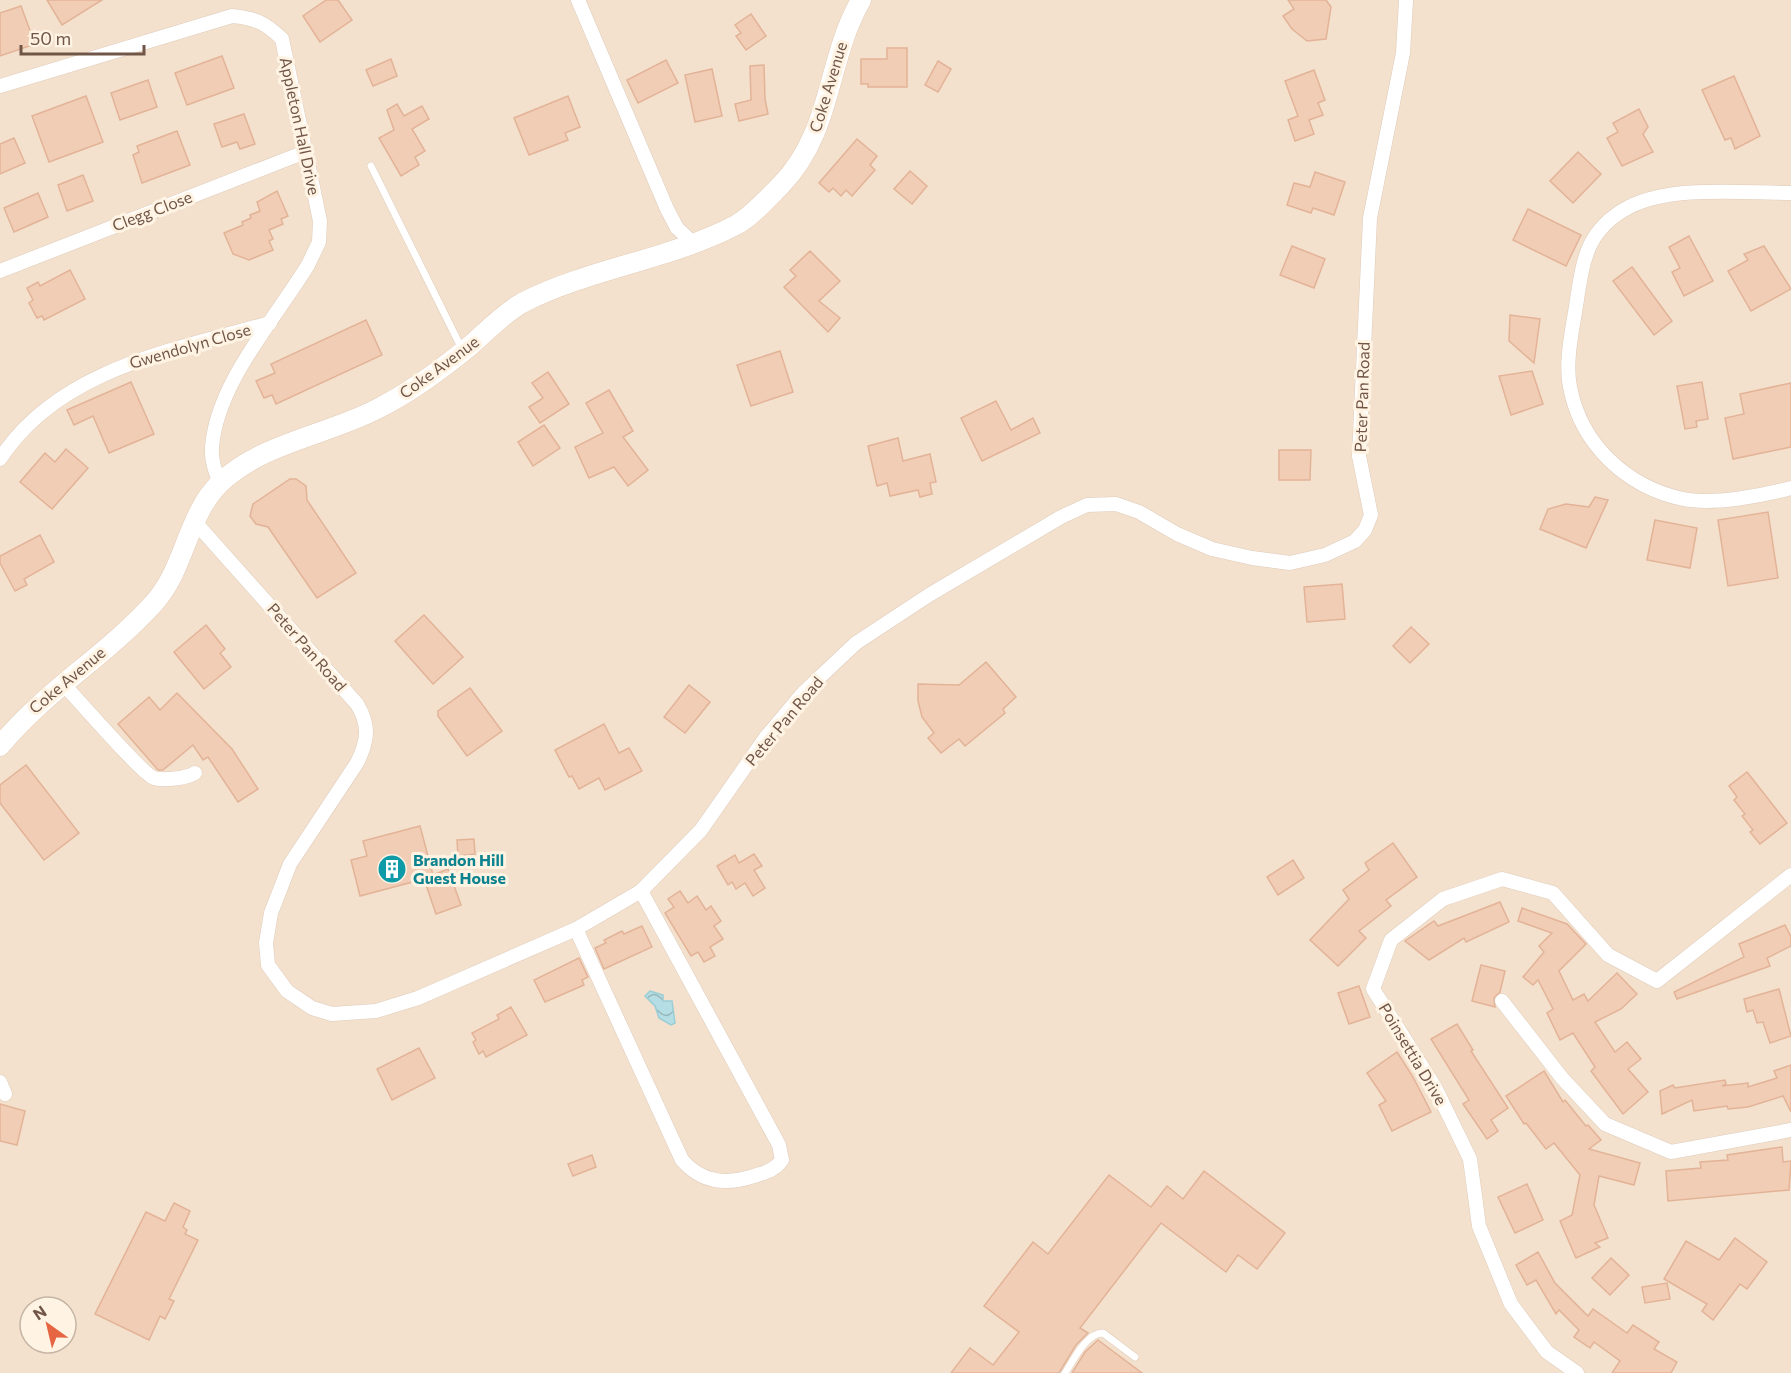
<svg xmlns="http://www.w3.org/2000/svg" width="1791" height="1373" viewBox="0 0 1791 1373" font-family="Commissioner,sans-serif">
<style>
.residential{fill:#f3e1cd;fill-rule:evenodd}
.water{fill:url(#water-waves);stroke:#9acdd6;stroke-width:1.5}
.building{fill:#f1cdb6;stroke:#e3b397;stroke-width:1.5}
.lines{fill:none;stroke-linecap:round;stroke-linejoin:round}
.lane-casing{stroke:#dfccbb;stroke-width:8}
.street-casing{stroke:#dfccbb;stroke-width:15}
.secondary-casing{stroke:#e4cdb9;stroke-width:21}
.lane{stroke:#fff;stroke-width:7}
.street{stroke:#fff;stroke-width:14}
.secondary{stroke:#fff;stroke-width:20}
.labels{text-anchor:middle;stroke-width:6;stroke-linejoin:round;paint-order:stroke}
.street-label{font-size:16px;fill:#715647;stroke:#fff4e4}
.culture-label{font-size:16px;font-weight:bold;fill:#0d838f;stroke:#fff4e4;text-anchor:start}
</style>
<defs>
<pattern id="water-waves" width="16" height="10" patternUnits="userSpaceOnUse" patternTransform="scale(1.5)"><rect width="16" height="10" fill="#b4dee4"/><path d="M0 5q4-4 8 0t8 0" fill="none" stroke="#97b7bb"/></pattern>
</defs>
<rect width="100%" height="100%" fill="#fcf0de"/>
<!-- residential -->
<path class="residential" d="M0,0H1791V1373H0ZM30,1307H66V1343H30Z"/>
<!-- water -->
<polygon class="water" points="650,991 663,995 663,1001 672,1001 675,1023 671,1025 659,1018 655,1006 645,996"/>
<!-- building -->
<g class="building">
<polygon points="47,0 102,0 62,25"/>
<polygon points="326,0 338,0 352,20 320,42 303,16"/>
<polygon points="1288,0 1326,0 1331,7 1326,39 1307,41 1292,29 1283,16 1294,9"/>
<polygon points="21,6 35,44 0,56 0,13"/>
<polygon points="751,14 766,36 746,50 736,36 741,33 735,25"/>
<polygon points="887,48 907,48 907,87 868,87 868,84 861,84 861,59 887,59"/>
<polygon points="222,56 234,88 187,105 175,73"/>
<polygon points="391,59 397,76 373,86 366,70"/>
<polygon points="666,60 678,83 638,103 627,80"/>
<polygon points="938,61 951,69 938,92 925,85"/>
<polygon points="764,65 765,99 768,114 739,121 735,104 751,100 750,66"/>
<polygon points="712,69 722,116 695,122 685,75"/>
<polygon points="1314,70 1325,100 1318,103 1323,115 1309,120 1314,134 1295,141 1288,120 1298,116 1285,81"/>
<polygon points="1734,76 1760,136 1735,149 1731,138 1725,140 1702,90"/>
<polygon points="148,80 157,107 120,120 111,93"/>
<polygon points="86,96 103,142 49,162 32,116"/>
<polygon points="568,96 580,127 565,133 568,140 529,155 514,118"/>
<polygon points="397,104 404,116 422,106 429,119 412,129 425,151 415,157 419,165 401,176 379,138 394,130 387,110"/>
<polygon points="1639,109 1648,127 1643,134 1653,152 1622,166 1607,138 1618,132 1613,123"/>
<polygon points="244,114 255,144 240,149 237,142 222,147 214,124"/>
<polygon points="177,131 190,165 142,183 133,155 139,152 137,146"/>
<polygon points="14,138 25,163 0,174 0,144"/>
<polygon points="857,139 877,156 870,165 875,170 852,196 846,190 841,196 833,188 829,192 819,183"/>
<polygon points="1578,152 1601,174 1573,203 1550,181"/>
<polygon points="910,171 927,186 912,204 894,189"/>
<polygon points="1315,172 1345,182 1334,215 1313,208 1311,213 1287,205 1294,183 1310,187"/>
<polygon points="83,175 93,201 67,211 58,185"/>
<polygon points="277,191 288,216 281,219 283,224 269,230 273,239 269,241 273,250 249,260 233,254 224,233 243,225 242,222 251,218 250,215 260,211 257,202"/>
<polygon points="38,193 48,217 14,232 4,208"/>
<polygon points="1528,209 1581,235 1566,266 1513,240"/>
<polygon points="1689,236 1713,281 1684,296 1672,272 1680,268 1669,247"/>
<polygon points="1292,246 1325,259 1314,288 1280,275"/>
<polygon points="1764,246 1791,289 1751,311 1728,271 1748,260 1744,254"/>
<polygon points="810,251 840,281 819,301 840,318 828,332 784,287 796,276 790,270"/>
<polygon points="1632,267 1672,321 1654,335 1613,281"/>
<polygon points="70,270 85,299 44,320 42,316 37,318 29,303 33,300 27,288 38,282 40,286"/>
<polygon points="1510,315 1540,319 1534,363 1509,341"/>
<polygon points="366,320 382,355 276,404 272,395 264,398 256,381 275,373 271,364"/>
<polygon points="780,351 793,392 751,406 737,365"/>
<polygon points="1532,371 1543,404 1511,415 1499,376"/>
<polygon points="548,372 569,404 540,423 529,407 543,398 532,383"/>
<polygon points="131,382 154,434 109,453 93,416 74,425 67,410"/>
<polygon points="1702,382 1708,419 1696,421 1697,427 1685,429 1677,386"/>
<polygon points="1791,383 1791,447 1733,459 1725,418 1744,414 1740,394"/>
<polygon points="609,390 633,431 623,437 648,470 628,486 614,467 589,478 575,447 603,433 586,403"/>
<polygon points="996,401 1011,430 1033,418 1040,433 982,461 961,418"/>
<polygon points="544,425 560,448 533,466 518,442"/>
<polygon points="898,438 903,461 930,454 936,482 930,483 932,494 920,497 918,490 890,496 887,483 877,486 868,446"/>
<polygon points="66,449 88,468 52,509 20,482 45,453 55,462"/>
<polygon points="1279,450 1311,450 1310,480 1279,480"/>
<polygon points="290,479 296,479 306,486 307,500 356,573 317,598 268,527 256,524 250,516 253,504"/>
<polygon points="1595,497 1608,500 1586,548 1540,529 1548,509 1566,504 1589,507"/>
<polygon points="1768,512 1778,578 1728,586 1718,520"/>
<polygon points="1655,520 1697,528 1690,568 1647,560"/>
<polygon points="40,535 54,562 24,579 27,585 15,591 0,563 0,556"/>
<polygon points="1342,584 1345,619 1307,622 1304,587"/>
<polygon points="424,615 463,657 433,684 395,641"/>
<polygon points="206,625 225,649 220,653 231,667 204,689 174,652"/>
<polygon points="1411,627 1429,644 1410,663 1393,646"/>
<polygon points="986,662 1016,697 1003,709 1005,713 965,746 959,739 941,753 928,738 934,733 922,717 918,701 918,684 959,685"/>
<polygon points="689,685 710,702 685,733 664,717"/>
<polygon points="470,688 502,731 467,756 438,716 438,711"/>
<polygon points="177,693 232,749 258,789 238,802 208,757 203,760 193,745 163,770 158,770 118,724 149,697 160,710"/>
<polygon points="604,724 619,753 629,748 642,771 605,790 599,778 579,789 572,776 569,777 555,750"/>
<polygon points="26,765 79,833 44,860 0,803 0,785"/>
<polygon points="1747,772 1787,823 1760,844 1750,832 1753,830 1742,816 1745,814 1734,800 1737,797 1729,786"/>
<polygon points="420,826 433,875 448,869 461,905 436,914 424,879 360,896 351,860 367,856 363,841"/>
<polygon points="474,839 475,854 458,856 457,840"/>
<polygon points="1393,843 1417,877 1386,900 1391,906 1359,931 1366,938 1338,966 1310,940 1349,899 1343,890 1369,870 1365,863"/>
<polygon points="754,854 762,866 754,870 765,888 753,896 745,883 736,889 732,882 728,885 717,866 735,855 739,863"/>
<polygon points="1293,860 1304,878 1278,895 1267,877"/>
<polygon points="680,891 688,903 697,896 706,910 711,906 721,921 714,926 723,939 710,947 715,956 704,962 698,952 691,956 665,913 674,907 668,899"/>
<polygon points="1500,902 1509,922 1466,942 1464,938 1429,960 1405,941 1434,921 1438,926"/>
<polygon points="1522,908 1567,924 1586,944 1559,971 1573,1000 1584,994 1588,1001 1617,973 1637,994 1621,1009 1595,1022 1615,1052 1627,1042 1641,1059 1628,1069 1648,1092 1623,1114 1591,1071 1595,1067 1573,1033 1560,1040 1547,1013 1553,1009 1538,980 1533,985 1523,977 1544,952 1539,946 1552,933 1518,921"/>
<polygon points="1785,925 1791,937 1791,946 1767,958 1770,966 1677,999 1674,992 1744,957 1739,944"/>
<polygon points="642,926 652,947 604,969 595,948 606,943 604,940 622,931 624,934"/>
<polygon points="579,958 588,977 582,980 584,985 545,1002 534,980"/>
<polygon points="1481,965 1505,971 1500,992 1494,998 1495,1007 1472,1001"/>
<polygon points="1359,986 1370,1017 1349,1024 1338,993"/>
<polygon points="1779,989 1791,1036 1770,1043 1763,1022 1757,1023 1753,1010 1747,1012 1744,999"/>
<polygon points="511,1007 527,1035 486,1057 483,1051 479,1054 473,1042 476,1040 472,1033 499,1019 497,1015"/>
<polygon points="1457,1024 1473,1050 1471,1051 1508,1108 1491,1120 1498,1131 1487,1139 1463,1104 1469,1100 1431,1039"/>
<polygon points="419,1048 435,1078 392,1100 377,1069"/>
<polygon points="1397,1052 1413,1077 1431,1112 1392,1131 1379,1105 1386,1101 1367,1073"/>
<polygon points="1791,1065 1791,1112 1783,1096 1748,1107 1728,1109 1727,1106 1694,1111 1692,1100 1662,1114 1660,1091 1673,1085 1675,1088 1725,1080 1726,1084 1722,1086 1748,1083 1748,1087 1777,1078 1774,1071"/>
<polygon points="1544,1071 1563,1102 1565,1100 1586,1126 1588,1125 1601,1140 1589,1149 1640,1163 1634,1185 1599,1176 1594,1205 1608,1238 1595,1243 1600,1247 1576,1258 1560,1221 1572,1215 1580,1175 1554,1143 1546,1149 1526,1123 1524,1124 1506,1096"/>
<polygon points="0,1104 25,1111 17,1145 0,1141"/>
<polygon points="1782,1147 1783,1162 1791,1161 1789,1190 1668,1201 1666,1171 1701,1168 1700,1162 1728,1160 1727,1155"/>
<polygon points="592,1155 596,1167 573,1176 568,1164"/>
<polygon points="1204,1171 1285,1233 1257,1269 1238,1255 1226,1272 1161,1223 1080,1328 1088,1333 1076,1345 1059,1373 951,1373 970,1348 993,1365 1019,1332 984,1306 1033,1242 1048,1254 1109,1175 1151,1207 1167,1186 1183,1199"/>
<polygon points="1527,1184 1543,1220 1515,1233 1498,1197"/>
<polygon points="174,1203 190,1211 183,1227 187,1230 185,1234 198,1240 169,1299 174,1301 165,1319 160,1316 149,1340 95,1314 146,1212 165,1221"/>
<polygon points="1735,1238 1767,1262 1747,1289 1740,1284 1713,1320 1702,1311 1707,1304 1664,1279 1686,1241 1719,1260"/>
<polygon points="1538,1252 1555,1283 1588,1316 1593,1309 1627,1333 1633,1325 1659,1342 1654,1349 1677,1362 1671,1373 1612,1373 1620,1361 1594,1342 1590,1348 1574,1337 1579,1330 1559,1310 1556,1314 1536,1280 1527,1285 1516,1265"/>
<polygon points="1611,1258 1629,1275 1610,1295 1592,1278"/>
<polygon points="1667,1283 1670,1299 1645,1303 1642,1287"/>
<polygon points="1098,1340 1142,1373 1072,1373 1085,1352"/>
</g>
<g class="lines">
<!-- lane casing -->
<g class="lane-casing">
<g id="lane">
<polyline points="371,166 462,349"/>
<path d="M1065,1373C1073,1361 1086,1333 1103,1333L1135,1357"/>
</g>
</g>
<!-- street casing -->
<g class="street-casing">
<g id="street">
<polyline points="578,0 667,209 677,228 693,243"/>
<path d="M0,86L232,16C255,18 266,23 282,39L320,221L319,242L308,265C275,319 217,383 212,447C211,460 215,471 220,483"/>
<path d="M1791,193C1743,193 1672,185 1629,207C1585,230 1583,262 1576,306C1572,332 1565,362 1570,387C1581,445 1627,487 1683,499C1714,505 1761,496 1791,488"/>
<polyline points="0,271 305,152"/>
<path d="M0,459C58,369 174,350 270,323"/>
<path d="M195,522L357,704C370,725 368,741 357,763L290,864L271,913L266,943L268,965L287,991L312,1008L332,1014L376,1011L418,998L576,929L641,891L701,830L766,737L804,692L856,643L929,595L1061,517L1087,505L1116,504L1139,512L1177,534L1212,549L1252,558L1290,563L1325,555L1355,541L1365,530L1371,515L1359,456L1370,218L1403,53L1406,0"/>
<path d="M63,684C77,698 142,774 154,778C164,781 187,778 195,773"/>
<path d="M576,929L682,1160C702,1183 726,1185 754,1176C766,1172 775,1170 782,1160L779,1145L641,891"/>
<polyline points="1502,1001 1562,1078 1605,1124 1671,1152 1791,1130"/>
<polyline points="0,1082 5,1094"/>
<polyline points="1577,1373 1547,1352 1511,1304 1479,1226 1470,1159 1435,1087 1373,989 1391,940 1443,899 1502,879 1553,893 1608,955 1657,981 1791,875"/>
</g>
</g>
<!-- secondary casing -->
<g class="secondary-casing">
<path id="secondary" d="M0,746C45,691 107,655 154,603C185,569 187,515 220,483C262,443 327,435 377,409C411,392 442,369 471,345C487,331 504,313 522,303C590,268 669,260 736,225C752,216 768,198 781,185C833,131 826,61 861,0"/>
</g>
<!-- lane -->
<use href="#lane" class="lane"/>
<!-- street -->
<use href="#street" class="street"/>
<!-- secondary -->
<use href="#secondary" class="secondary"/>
</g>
<!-- icons -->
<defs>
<g id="building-disc" transform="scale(1.5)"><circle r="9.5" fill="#0f9aa8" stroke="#fff4e4"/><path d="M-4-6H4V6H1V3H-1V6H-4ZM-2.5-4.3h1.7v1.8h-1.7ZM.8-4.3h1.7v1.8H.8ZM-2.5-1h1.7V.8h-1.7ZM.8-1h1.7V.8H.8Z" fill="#fff"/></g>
</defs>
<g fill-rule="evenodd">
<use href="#building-disc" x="392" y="869"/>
</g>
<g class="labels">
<!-- street labels -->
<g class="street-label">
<text transform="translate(828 87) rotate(-73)" y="6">Coke Avenue</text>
<text transform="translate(300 126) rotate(78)" y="6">Appleton Hall Drive</text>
<text transform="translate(152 211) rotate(-21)" y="6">Clegg Close</text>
<text transform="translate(190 346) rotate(-16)" y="6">Gwendolyn Close</text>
<text transform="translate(439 367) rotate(-36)" y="6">Coke Avenue</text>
<text transform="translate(1362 397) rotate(-88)" y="6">Peter Pan Road</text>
<text transform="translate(307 647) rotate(49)" y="6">Peter Pan Road</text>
<text transform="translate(67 680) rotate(-40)" y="6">Coke Avenue</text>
<text transform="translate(784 721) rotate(-50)" y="6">Peter Pan Road</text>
<text transform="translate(1413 1054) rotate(59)" y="6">Poinsettia Drive</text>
</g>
<!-- culture labels -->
<g class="culture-label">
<text x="413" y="866">Brandon Hill<tspan x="413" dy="18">Guest House</tspan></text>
</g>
</g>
<!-- north arrow -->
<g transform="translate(48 1325) rotate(326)"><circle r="28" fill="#fff4e4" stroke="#c6b5a5" stroke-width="1.5"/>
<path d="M0-4.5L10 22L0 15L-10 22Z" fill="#e66643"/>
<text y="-9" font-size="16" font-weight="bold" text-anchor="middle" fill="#715647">N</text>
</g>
<!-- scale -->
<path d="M21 45v9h123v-9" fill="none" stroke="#715647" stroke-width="3"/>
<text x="30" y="45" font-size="18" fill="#715647" stroke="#fff4e4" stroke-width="4.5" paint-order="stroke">50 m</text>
</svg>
